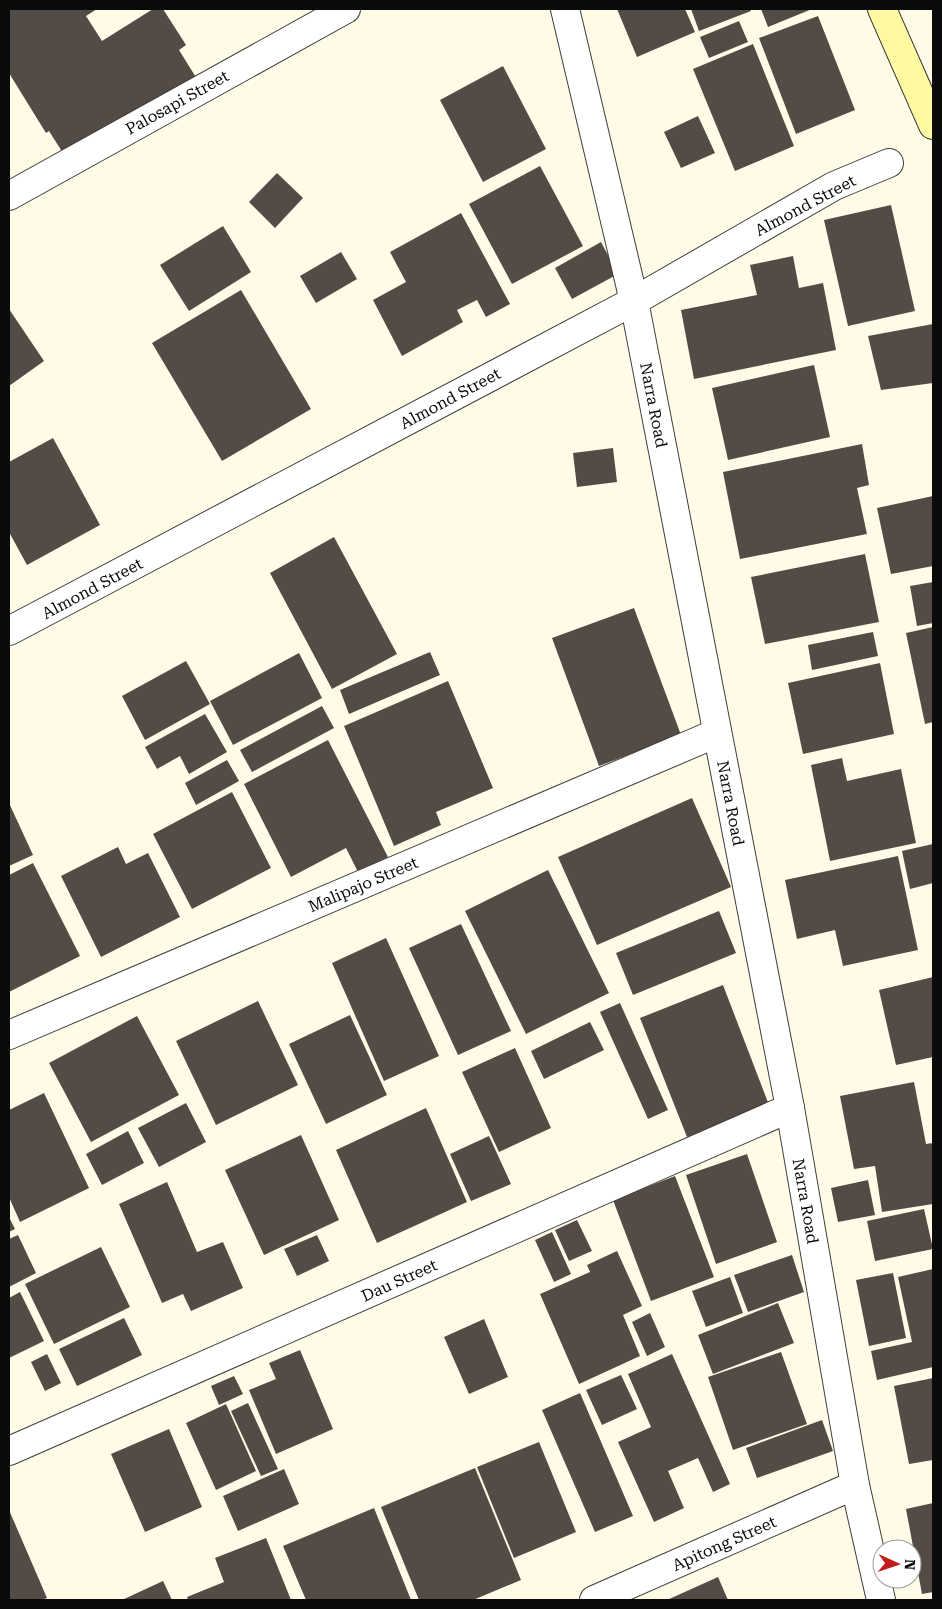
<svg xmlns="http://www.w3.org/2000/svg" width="942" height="1609" viewBox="0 0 942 1609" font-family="'Roboto Serif',serif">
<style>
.building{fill:#534c46}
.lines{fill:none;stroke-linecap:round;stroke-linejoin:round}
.street-casing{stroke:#3d3d3d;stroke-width:30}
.secondary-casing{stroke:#2c2c2c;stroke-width:30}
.street{stroke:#fff;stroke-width:28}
.secondary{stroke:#fff9a2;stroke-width:28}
.labels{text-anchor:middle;stroke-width:5;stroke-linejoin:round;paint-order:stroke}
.street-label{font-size:16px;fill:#0a0a0a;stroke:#fff}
</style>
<rect width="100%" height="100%" fill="#fffbe7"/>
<!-- building -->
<g class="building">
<polygon points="9,9 97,9 86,16 102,41 153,9 163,9 186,45 179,50 197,79 68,161 49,131 46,133 9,73"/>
<polygon points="617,9 685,9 695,32 637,57"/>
<polygon points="691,9 750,9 751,11 699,31"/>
<polygon points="761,9 812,9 768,27"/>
<polygon points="818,16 855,110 796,134 759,38"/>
<polygon points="739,21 748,42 709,58 700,37"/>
<polygon points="753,44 794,146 735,171 693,69"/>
<polygon points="503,66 546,149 483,182 440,100"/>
<polygon points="698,116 715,153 681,168 664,132"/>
<polygon points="540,166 583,246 512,284 469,204"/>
<polygon points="277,173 303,198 275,228 249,202"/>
<polygon points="891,205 915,311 848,326 824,220"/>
<polygon points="461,213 510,304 486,317 477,300 457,310 463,322 402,356 373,300 406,282 390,252"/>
<polygon points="223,226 251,272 189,311 160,265"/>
<polygon points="601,242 618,274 572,299 555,268"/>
<polygon points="341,252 357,279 316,303 300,276"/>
<polygon points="793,256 799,288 823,283 836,350 694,379 681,310 757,295 750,265"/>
<polygon points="241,290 311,409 222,461 152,343"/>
<polygon points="9,309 44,361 9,386"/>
<polygon points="933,324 933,383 881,390 868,336"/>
<polygon points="814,365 830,437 728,460 712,388"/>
<polygon points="53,438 100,525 27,565 9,532 9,462"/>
<polygon points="862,444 869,485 857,488 867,534 740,559 723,472"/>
<polygon points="613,448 617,482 577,487 573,453"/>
<polygon points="933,496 933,566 891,574 877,508"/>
<polygon points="334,537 397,654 332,689 270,573"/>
<polygon points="865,554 879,622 765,644 751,577"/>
<polygon points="933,582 933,623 917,626 910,586"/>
<polygon points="634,608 681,735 599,766 552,638"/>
<polygon points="933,627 933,722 925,724 906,633"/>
<polygon points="873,632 878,656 812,670 808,645"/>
<polygon points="430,652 440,675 349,714 340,690"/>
<polygon points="299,653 322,698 233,745 210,701"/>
<polygon points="186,661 210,704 145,740 122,696"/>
<polygon points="880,663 894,734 803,754 788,683"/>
<polygon points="448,681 493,788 436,812 441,825 394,846 344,726"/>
<polygon points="322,706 334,728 252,772 240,750"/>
<polygon points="205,714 227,752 189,774 180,756 157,769 145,747"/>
<polygon points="328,740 388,857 358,872 346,848 291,877 244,784"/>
<polygon points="842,758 847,781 901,769 916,843 830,861 811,765"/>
<polygon points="227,760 239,781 196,805 185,783"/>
<polygon points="232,792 271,868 192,909 153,834"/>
<polygon points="692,798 731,887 597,945 558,857"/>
<polygon points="9,803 33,855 9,866"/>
<polygon points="933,844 933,883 910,889 902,851"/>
<polygon points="118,847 126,864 148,853 180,917 101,957 61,876"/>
<polygon points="898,856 918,950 843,966 835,930 797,939 785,880"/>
<polygon points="33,863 80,956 9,992 9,875"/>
<polygon points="548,870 609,993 526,1034 465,911"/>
<polygon points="719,911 736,953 633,995 616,953"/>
<polygon points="461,924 511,1031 458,1055 409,948"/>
<polygon points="386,938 439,1056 384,1081 332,963"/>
<polygon points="933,977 933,1057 896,1065 879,990"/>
<polygon points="723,985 769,1105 687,1137 640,1018"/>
<polygon points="258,1001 298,1085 216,1125 176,1041"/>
<polygon points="620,1003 668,1110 648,1119 600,1012"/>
<polygon points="350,1015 387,1095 326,1124 289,1044"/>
<polygon points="137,1016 179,1095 91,1142 49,1063"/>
<polygon points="590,1022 604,1050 544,1079 531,1051"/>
<polygon points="515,1048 551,1128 499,1152 462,1072"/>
<polygon points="914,1082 926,1144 933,1143 933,1204 882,1212 875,1166 854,1169 840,1096"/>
<polygon points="44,1093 89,1188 20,1222 9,1197 9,1110"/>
<polygon points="186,1103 206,1142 159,1167 138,1128"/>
<polygon points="426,1108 467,1202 377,1243 336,1150"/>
<polygon points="128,1131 144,1163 102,1185 86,1154"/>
<polygon points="301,1135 339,1220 264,1255 225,1170"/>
<polygon points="489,1136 511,1184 471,1201 450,1154"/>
<polygon points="747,1154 777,1242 716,1264 686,1175"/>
<polygon points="675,1176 714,1277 651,1301 613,1200"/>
<polygon points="868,1180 875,1215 838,1222 831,1188"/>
<polygon points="167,1182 197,1252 223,1242 243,1288 191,1311 183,1294 162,1303 119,1204"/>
<polygon points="924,1209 933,1249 875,1261 867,1221"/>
<polygon points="9,1217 15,1229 9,1232"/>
<polygon points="577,1220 592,1251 569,1261 555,1230"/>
<polygon points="552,1232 571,1274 554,1282 535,1240"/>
<polygon points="18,1235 36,1273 9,1287 9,1239"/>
<polygon points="317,1235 329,1261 297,1276 284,1249"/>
<polygon points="101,1247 130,1307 54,1344 25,1284"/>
<polygon points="617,1251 642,1306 623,1315 640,1356 579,1384 540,1294 590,1272 587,1265"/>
<polygon points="792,1255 804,1292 748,1312 734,1275"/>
<polygon points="933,1269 933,1367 877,1380 871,1351 912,1342 898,1277"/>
<polygon points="893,1273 906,1338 869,1346 856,1280"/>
<polygon points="730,1277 743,1313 706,1327 692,1291"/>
<polygon points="20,1292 44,1341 9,1358 9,1298"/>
<polygon points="778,1303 794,1343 713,1374 698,1335"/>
<polygon points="650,1313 665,1347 647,1356 632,1322"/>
<polygon points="124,1318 142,1355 77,1386 59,1349"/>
<polygon points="484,1319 508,1377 469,1394 444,1337"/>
<polygon points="300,1350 333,1429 276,1454 249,1390 276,1379 269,1363"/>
<polygon points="781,1352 807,1424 733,1450 708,1377"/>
<polygon points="47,1354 61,1383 45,1391 31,1362"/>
<polygon points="672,1354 730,1484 713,1492 698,1458 668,1471 684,1508 654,1522 618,1442 651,1427 628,1374"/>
<polygon points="621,1375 637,1409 602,1425 586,1390"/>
<polygon points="234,1376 243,1394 219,1405 211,1386"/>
<polygon points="933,1378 933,1460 909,1464 894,1386"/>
<polygon points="580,1393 633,1516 595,1532 542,1410"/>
<polygon points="248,1403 278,1469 261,1476 231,1411"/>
<polygon points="226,1404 256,1471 216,1490 186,1423"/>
<polygon points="822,1420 833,1451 757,1478 746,1448"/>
<polygon points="169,1429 202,1507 145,1532 111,1454"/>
<polygon points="539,1442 576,1532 514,1558 477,1467"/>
<polygon points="475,1468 521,1580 473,1600 419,1600 381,1507"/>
<polygon points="284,1469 299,1504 238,1531 223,1496"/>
<polygon points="933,1503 933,1592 922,1594 906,1509"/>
<polygon points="374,1508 411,1600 306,1600 283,1546"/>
<polygon points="9,1510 47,1598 41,1600 9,1600"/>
<polygon points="266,1538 291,1600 188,1600 187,1597 224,1582 215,1558"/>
<polygon points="718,1577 728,1600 667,1600"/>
<polygon points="163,1581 172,1600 122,1600"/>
</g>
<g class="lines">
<!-- street casing -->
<g class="street-casing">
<g id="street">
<polyline points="565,9 634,301 790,1108 855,1485 881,1600"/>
<polyline points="9,196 346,9"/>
<polyline points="9,631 634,301 834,186 889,163"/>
<polyline points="9,1035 717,733"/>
<polyline points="9,1451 790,1108"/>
<polyline points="594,1600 855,1485"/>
</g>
</g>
<!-- secondary casing -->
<g class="secondary-casing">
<polyline id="secondary" points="882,9 933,125"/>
</g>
<!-- street -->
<use href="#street" class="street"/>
<!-- secondary -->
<use href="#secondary" class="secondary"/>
</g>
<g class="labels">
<!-- street labels -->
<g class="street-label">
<text transform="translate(177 102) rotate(-29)" y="6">Palosapi Street</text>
<text transform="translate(805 205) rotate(-28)" y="6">Almond Street</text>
<text transform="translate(450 398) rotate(-28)" y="6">Almond Street</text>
<text transform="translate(654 405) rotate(79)" y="6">Narra Road</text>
<text transform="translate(92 588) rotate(-28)" y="6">Almond Street</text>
<text transform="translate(731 803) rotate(79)" y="6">Narra Road</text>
<text transform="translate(363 884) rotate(-23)" y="6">Malipajo Street</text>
<text transform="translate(806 1201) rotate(80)" y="6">Narra Road</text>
<text transform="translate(399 1280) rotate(-24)" y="6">Dau Street</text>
<text transform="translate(724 1543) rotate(-24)" y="6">Apitong Street</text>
</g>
</g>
<!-- border -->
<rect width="942" height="1609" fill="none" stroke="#0a0a0a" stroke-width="20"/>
<!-- north arrow -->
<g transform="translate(897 1564) rotate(93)"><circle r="24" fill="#ffffff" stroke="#9d9d9d"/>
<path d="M0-4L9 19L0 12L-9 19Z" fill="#c01c1d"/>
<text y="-8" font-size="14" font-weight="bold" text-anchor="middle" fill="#0a0a0a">N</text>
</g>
</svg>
